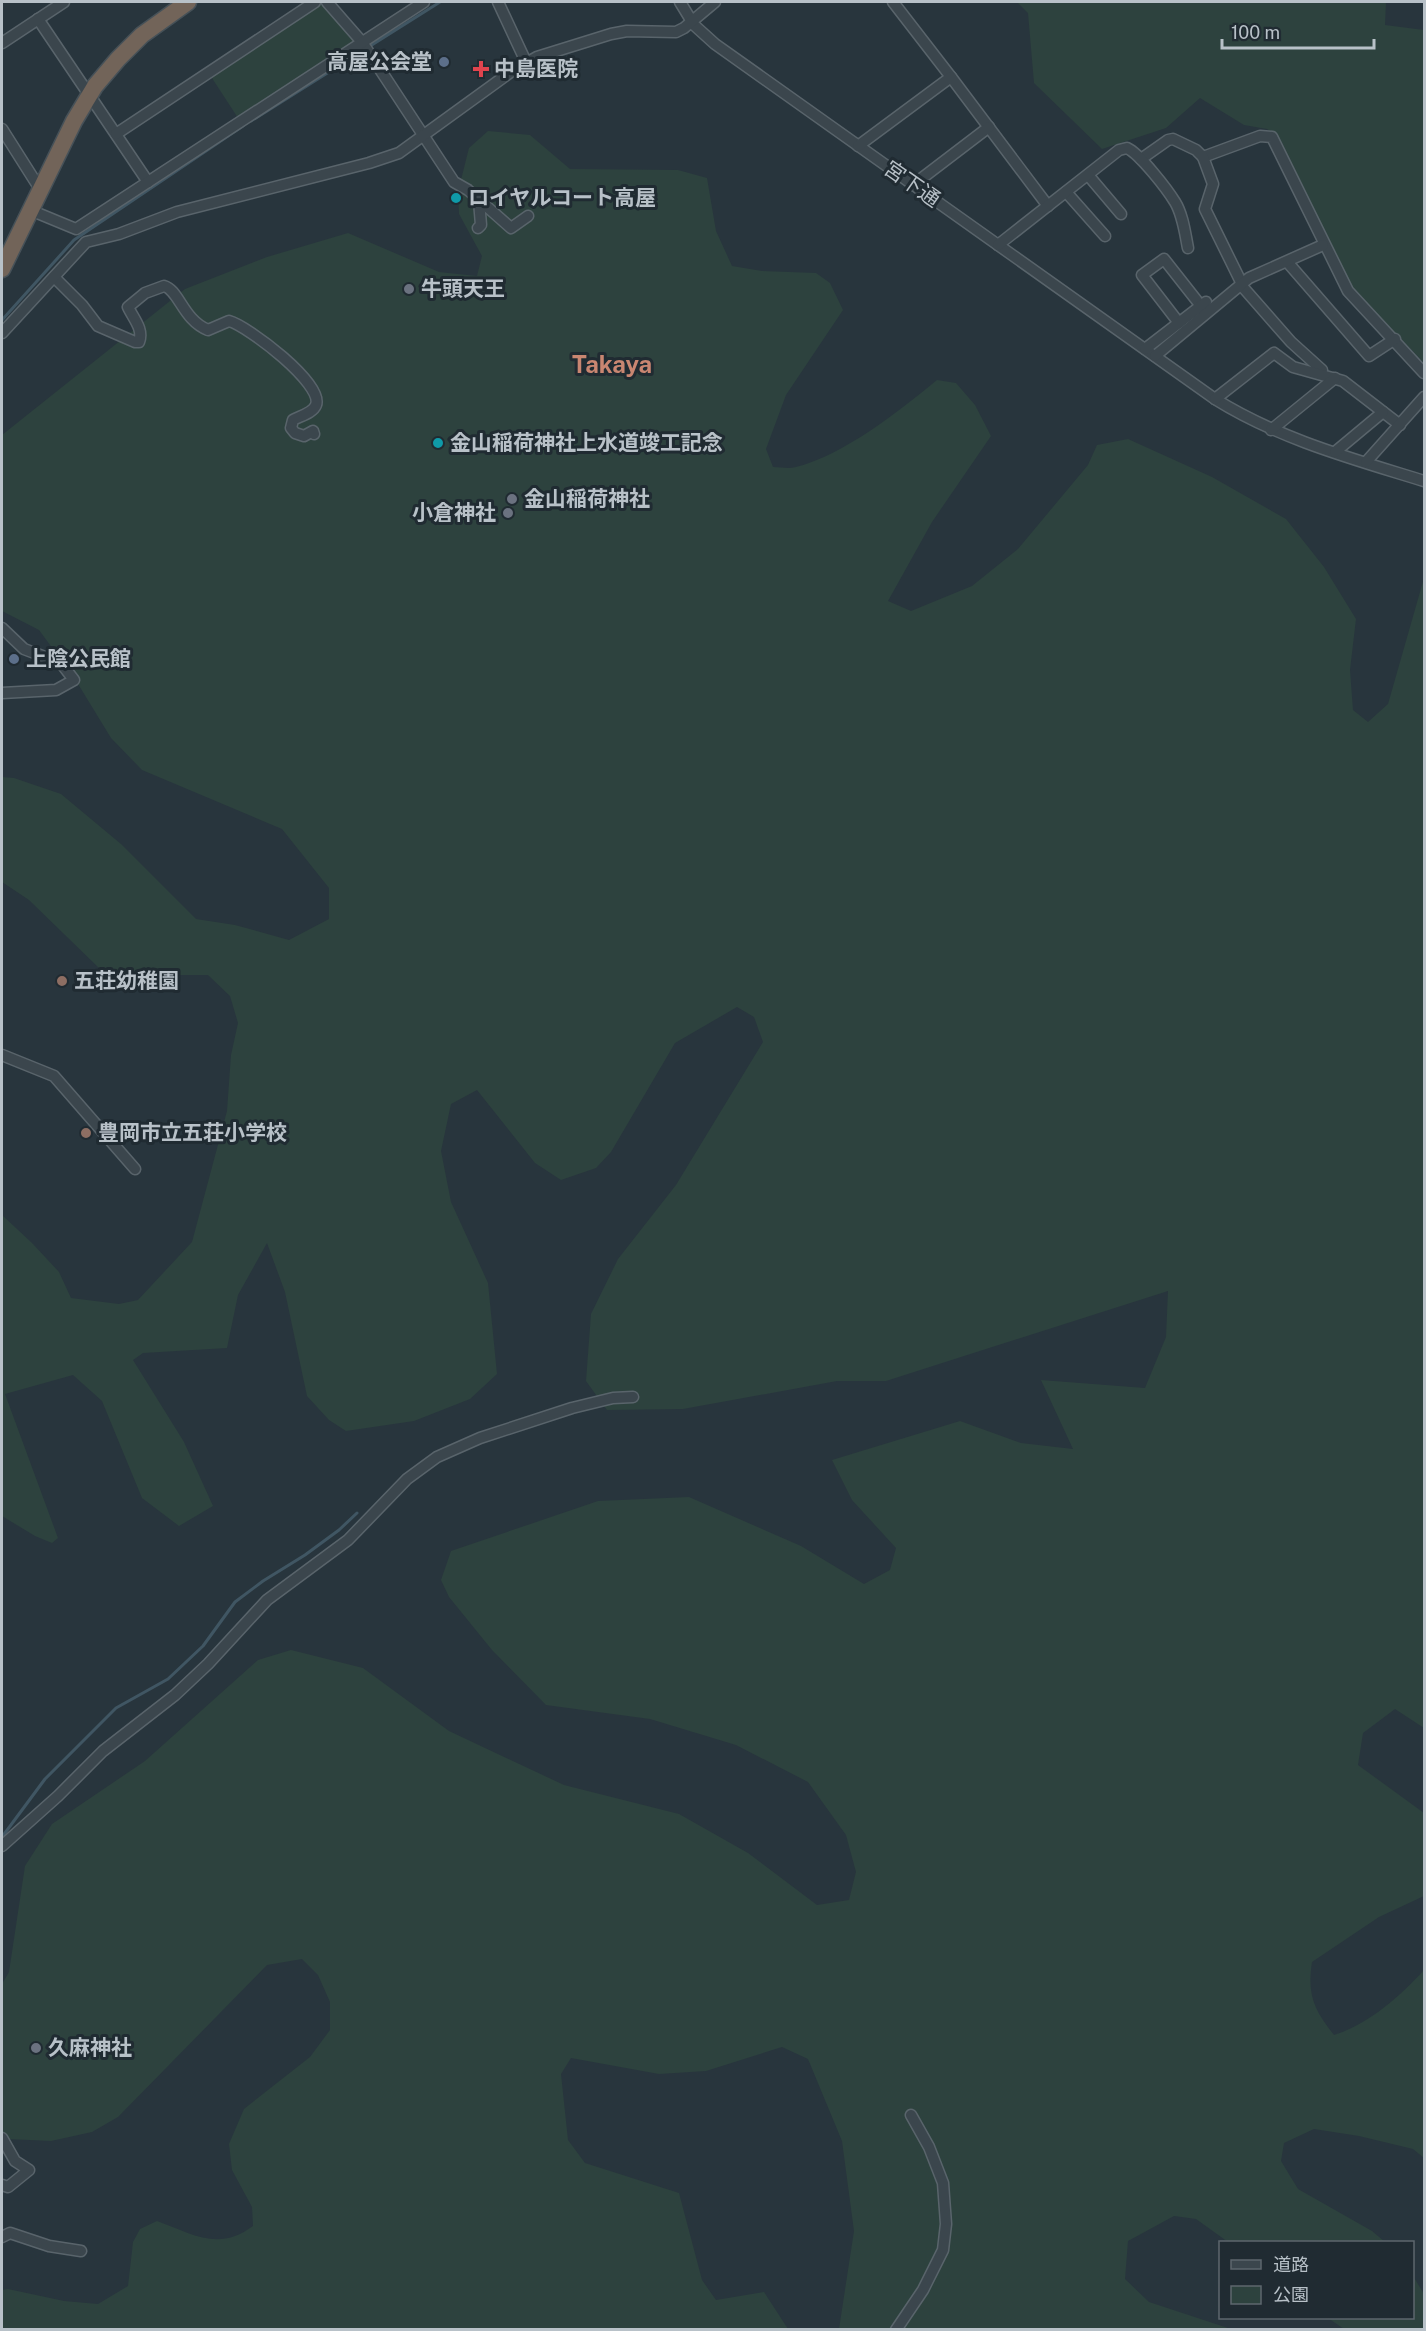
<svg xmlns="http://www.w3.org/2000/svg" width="1426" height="2331" viewBox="0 0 1426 2331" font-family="'Public Sans','Noto Sans JP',sans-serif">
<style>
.green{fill:#2d423e}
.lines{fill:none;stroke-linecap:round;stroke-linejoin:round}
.stream{stroke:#405663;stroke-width:3}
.minor-casing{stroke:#59646b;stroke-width:13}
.highway-casing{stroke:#465158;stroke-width:19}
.minor{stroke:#3b464d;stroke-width:10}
.highway{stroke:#726459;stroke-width:16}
.service-dot{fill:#5c6f8a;stroke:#202b32;stroke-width:2}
.health-dot{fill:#e0444e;stroke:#202b32;stroke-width:2}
.culture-dot{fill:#0f9aa8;stroke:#202b32;stroke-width:2}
.worship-dot{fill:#6b7280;stroke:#202b32;stroke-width:2}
.education-dot{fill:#8d6e63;stroke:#202b32;stroke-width:2}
.labels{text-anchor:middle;stroke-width:6;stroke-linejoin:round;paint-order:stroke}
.poi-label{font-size:21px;font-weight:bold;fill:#b8c1c8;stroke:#202b32;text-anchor:start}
.street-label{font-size:21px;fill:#b8c1c8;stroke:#202b32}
.quarter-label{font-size:24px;font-weight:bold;fill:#c98671;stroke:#202b32}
</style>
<rect width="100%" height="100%" fill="#28353d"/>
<!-- green -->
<g class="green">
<polygon points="1017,2 1386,2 1385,25 1424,30 1424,363 1353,289 1280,139 1267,129 1244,125 1200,98 1166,128 1102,149 1034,83 1028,13"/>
<polygon points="318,5 325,5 354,37 353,44 238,118 210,75"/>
<path d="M488,131L530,135L570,169L678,170L707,178L716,231L732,266L762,271L816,273L830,283L843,310L786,395L766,449L773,467C780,467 789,469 796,467C844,455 899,411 937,380L956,383L975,405L991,436L932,522L888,601L911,611L972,586L1018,549L1088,465L1097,445L1128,439L1212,477L1286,519L1324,567L1356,619L1350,670L1353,710L1368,722L1388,704L1424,578V1728L1395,1709L1363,1733L1358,1765L1424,1813V1896L1379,1917L1312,1962C1307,1996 1314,2009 1334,2035C1369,2024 1399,1997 1424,1970V2158L1413,2149L1359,2136L1314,2129L1284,2143L1281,2161L1298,2189L1372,2231L1385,2242H1228L1196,2219L1174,2216L1128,2241L1125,2279L1149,2302L1231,2329H839L854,2231L842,2141L808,2059L782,2047L706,2071L659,2074L571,2058L561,2074L568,2140L585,2163L679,2193L702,2280L716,2300L764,2292L788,2329H2V2290L8,2289L64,2301L98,2304L128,2286L133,2242L140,2229L157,2221C193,2234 218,2252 253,2226L252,2207L232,2170L229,2144L244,2109L310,2057L330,2030V2002L318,1975L302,1959L267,1965L118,2117L92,2132L51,2141L8,2139L2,2130V1984L9,1972L25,1866L52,1824L145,1761L258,1660L291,1650L363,1668L449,1731L564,1785L679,1814L748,1853L817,1905L849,1900L856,1872L846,1835L808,1782L736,1745L650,1719L546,1705L492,1650L449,1597L441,1580L451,1551L598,1501L689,1497L801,1546L864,1584L890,1570L896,1548L852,1500L832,1460L960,1421L1021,1443L1073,1449L1041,1380L1145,1388L1166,1337L1168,1291L886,1381H837L683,1409L607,1410L586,1381L591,1314L618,1259L676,1185L763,1042L754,1017L737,1007L675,1043L611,1152L596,1168L561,1180L535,1163L477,1090L451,1104L441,1151L451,1202L488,1283L497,1374L470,1399L414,1421L346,1431L329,1420L307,1396L285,1292L267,1243L238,1295L227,1348L143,1353L133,1360L184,1442L213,1506L179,1526L142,1498L102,1401L73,1375L5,1394L58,1538L52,1543L35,1536L2,1516V1215L32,1243L59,1272L71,1298L119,1304L138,1300L192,1242L227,1111L231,1055L238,1023L230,996L208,975H119L100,969L29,900L2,882V777L14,778L61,794L121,844L196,919L235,925L289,940L329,919V888L282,829L142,770L111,738L75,679L39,630L2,611V435L185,289L267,257L348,233L439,272L477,276L482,256L459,214L458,192L469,148Z"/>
<polygon points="1413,2276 1424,2294 1424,2329 1344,2329 1328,2318 1412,2318"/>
</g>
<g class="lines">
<!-- stream -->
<g class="stream">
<polyline points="251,121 440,2"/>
<polyline points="2,320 74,240 243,126"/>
<polyline points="2,1837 45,1779 116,1708 168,1679 203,1646 235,1602 263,1581 305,1555 339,1530 357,1513"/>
</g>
<!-- minor casing -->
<g class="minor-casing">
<g id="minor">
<polyline points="327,2 362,42 454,182 468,190 511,228 528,216"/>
<polyline points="498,2 526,62"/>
<path d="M680,2L694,25L715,44L1215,399C1279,439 1353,459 1424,481"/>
<polyline points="893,2 951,77"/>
<polyline points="38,19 148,182"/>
<polyline points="2,43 64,2"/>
<polyline points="2,129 40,189"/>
<polyline points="116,134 315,2"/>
<polyline points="858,146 951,77 1048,206"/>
<polyline points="1203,157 1260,136 1272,137 1348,291 1424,373"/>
<polyline points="1141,159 1168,140 1173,139 1196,150 1203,157 1213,184 1205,209 1242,284"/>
<polyline points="1088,175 1121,214"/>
<polyline points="913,185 989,127"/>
<polyline points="1066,192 1105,236"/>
<polyline points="30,210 76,229 424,2"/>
<polyline points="478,228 481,225 479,201"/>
<path d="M998,245L1119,150L1127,148C1140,154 1167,189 1175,202C1183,215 1185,233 1188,248"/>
<polyline points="1289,264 1369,356 1395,339"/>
<path d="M54,277L82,305L98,326L135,342H139C144,329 133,318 128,307L145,293L164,286C179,290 183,320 208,330L229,321C248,326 324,384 316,405C313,413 300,416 293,420L291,428L295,433L304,436L313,431L314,434"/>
<polyline points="1241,285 1291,342 1322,370"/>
<polyline points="1179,323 1142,275 1164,259 1201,306"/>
<polyline points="2,333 86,242 119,234 177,212 369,163 399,153 512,71 537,57 611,34 627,31 676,32 684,28 715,2"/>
<polyline points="1145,349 1206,302"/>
<polyline points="1155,356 1249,278 1323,245"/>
<polyline points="1215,399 1274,353 1293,367 1343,381 1400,425"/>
<polyline points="1271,430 1335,378"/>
<polyline points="1335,452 1383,412"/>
<polyline points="1366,462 1424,397"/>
<polyline points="2,628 24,649 61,663 74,680 56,690 2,693"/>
<polyline points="2,1055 54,1076 135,1169"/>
<polyline points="2,1846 58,1796 103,1751 175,1695 208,1664 267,1600 348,1540 407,1479 437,1457 480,1438 572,1408 613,1398 633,1397"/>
<polyline points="2,2138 15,2161 29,2170 8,2187 2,2185"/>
<polyline points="2,2237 10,2233 49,2246 81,2251"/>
<polyline points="896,2330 923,2290 943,2250 946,2224 943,2183 929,2147 911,2115"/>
</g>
</g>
<!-- highway casing -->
<g class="highway-casing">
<polyline id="highway" points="2,269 74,121 95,86 118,59 142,35 188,2"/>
</g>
<!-- minor -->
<use href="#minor" class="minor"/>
<!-- highway -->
<use href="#highway" class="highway"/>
</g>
<!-- markers -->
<g class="service-dot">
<circle cx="444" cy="62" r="6"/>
<circle cx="14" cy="659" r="6"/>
</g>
<path class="health-dot" d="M478 60h6v6h6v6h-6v6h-6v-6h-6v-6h6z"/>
<g class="culture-dot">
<circle cx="456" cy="198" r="6"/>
<circle cx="438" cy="443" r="6"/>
</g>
<g class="worship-dot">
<circle cx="409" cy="289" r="6"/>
<circle cx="512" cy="499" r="6"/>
<circle cx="508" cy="513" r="6"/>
<circle cx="36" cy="2048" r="6"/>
</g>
<g class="education-dot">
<circle cx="62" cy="981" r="6"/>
<circle cx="86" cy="1133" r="6"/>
</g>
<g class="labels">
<!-- poi labels -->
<g class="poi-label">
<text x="432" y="69" text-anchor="end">高屋公会堂</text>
<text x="494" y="76">中島医院</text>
<text x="468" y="205">ロイヤルコート高屋</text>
<text x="421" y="296">牛頭天王</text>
<text x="450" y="450">金山稲荷神社上水道竣工記念</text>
<text x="524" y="506">金山稲荷神社</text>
<text x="496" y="520" text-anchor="end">小倉神社</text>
<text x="26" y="666">上陰公民館</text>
<text x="74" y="988">五荘幼稚園</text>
<text x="98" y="1140">豊岡市立五荘小学校</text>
<text x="48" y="2055">久麻神社</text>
</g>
<!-- street labels -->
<g class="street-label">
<text transform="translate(912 184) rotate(35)" y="7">宮下通</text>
</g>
<!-- quarter labels -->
<g class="quarter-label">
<text x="612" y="373">Takaya</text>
</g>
</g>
<!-- border -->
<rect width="1426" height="2331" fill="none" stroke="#b8c1c8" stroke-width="6"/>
<!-- legend -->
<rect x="1219" y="2241" width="195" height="78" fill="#202b32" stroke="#5d676e" stroke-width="1.5"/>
<rect x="1231" y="2260" width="30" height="9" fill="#3b464d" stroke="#5d676e" stroke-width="1.5"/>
<text x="1273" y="2271" font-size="18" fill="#b8c1c8">道路</text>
<rect x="1231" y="2286" width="30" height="18" fill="#2d423e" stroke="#5d676e" stroke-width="1.5"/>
<text x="1273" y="2301" font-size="18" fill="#b8c1c8">公園</text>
<!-- scale -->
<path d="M1222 39v9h152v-9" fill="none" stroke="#b8c1c8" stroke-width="3"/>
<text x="1231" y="39" font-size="18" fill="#b8c1c8" stroke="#202b32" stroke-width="4.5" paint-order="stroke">100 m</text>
</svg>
